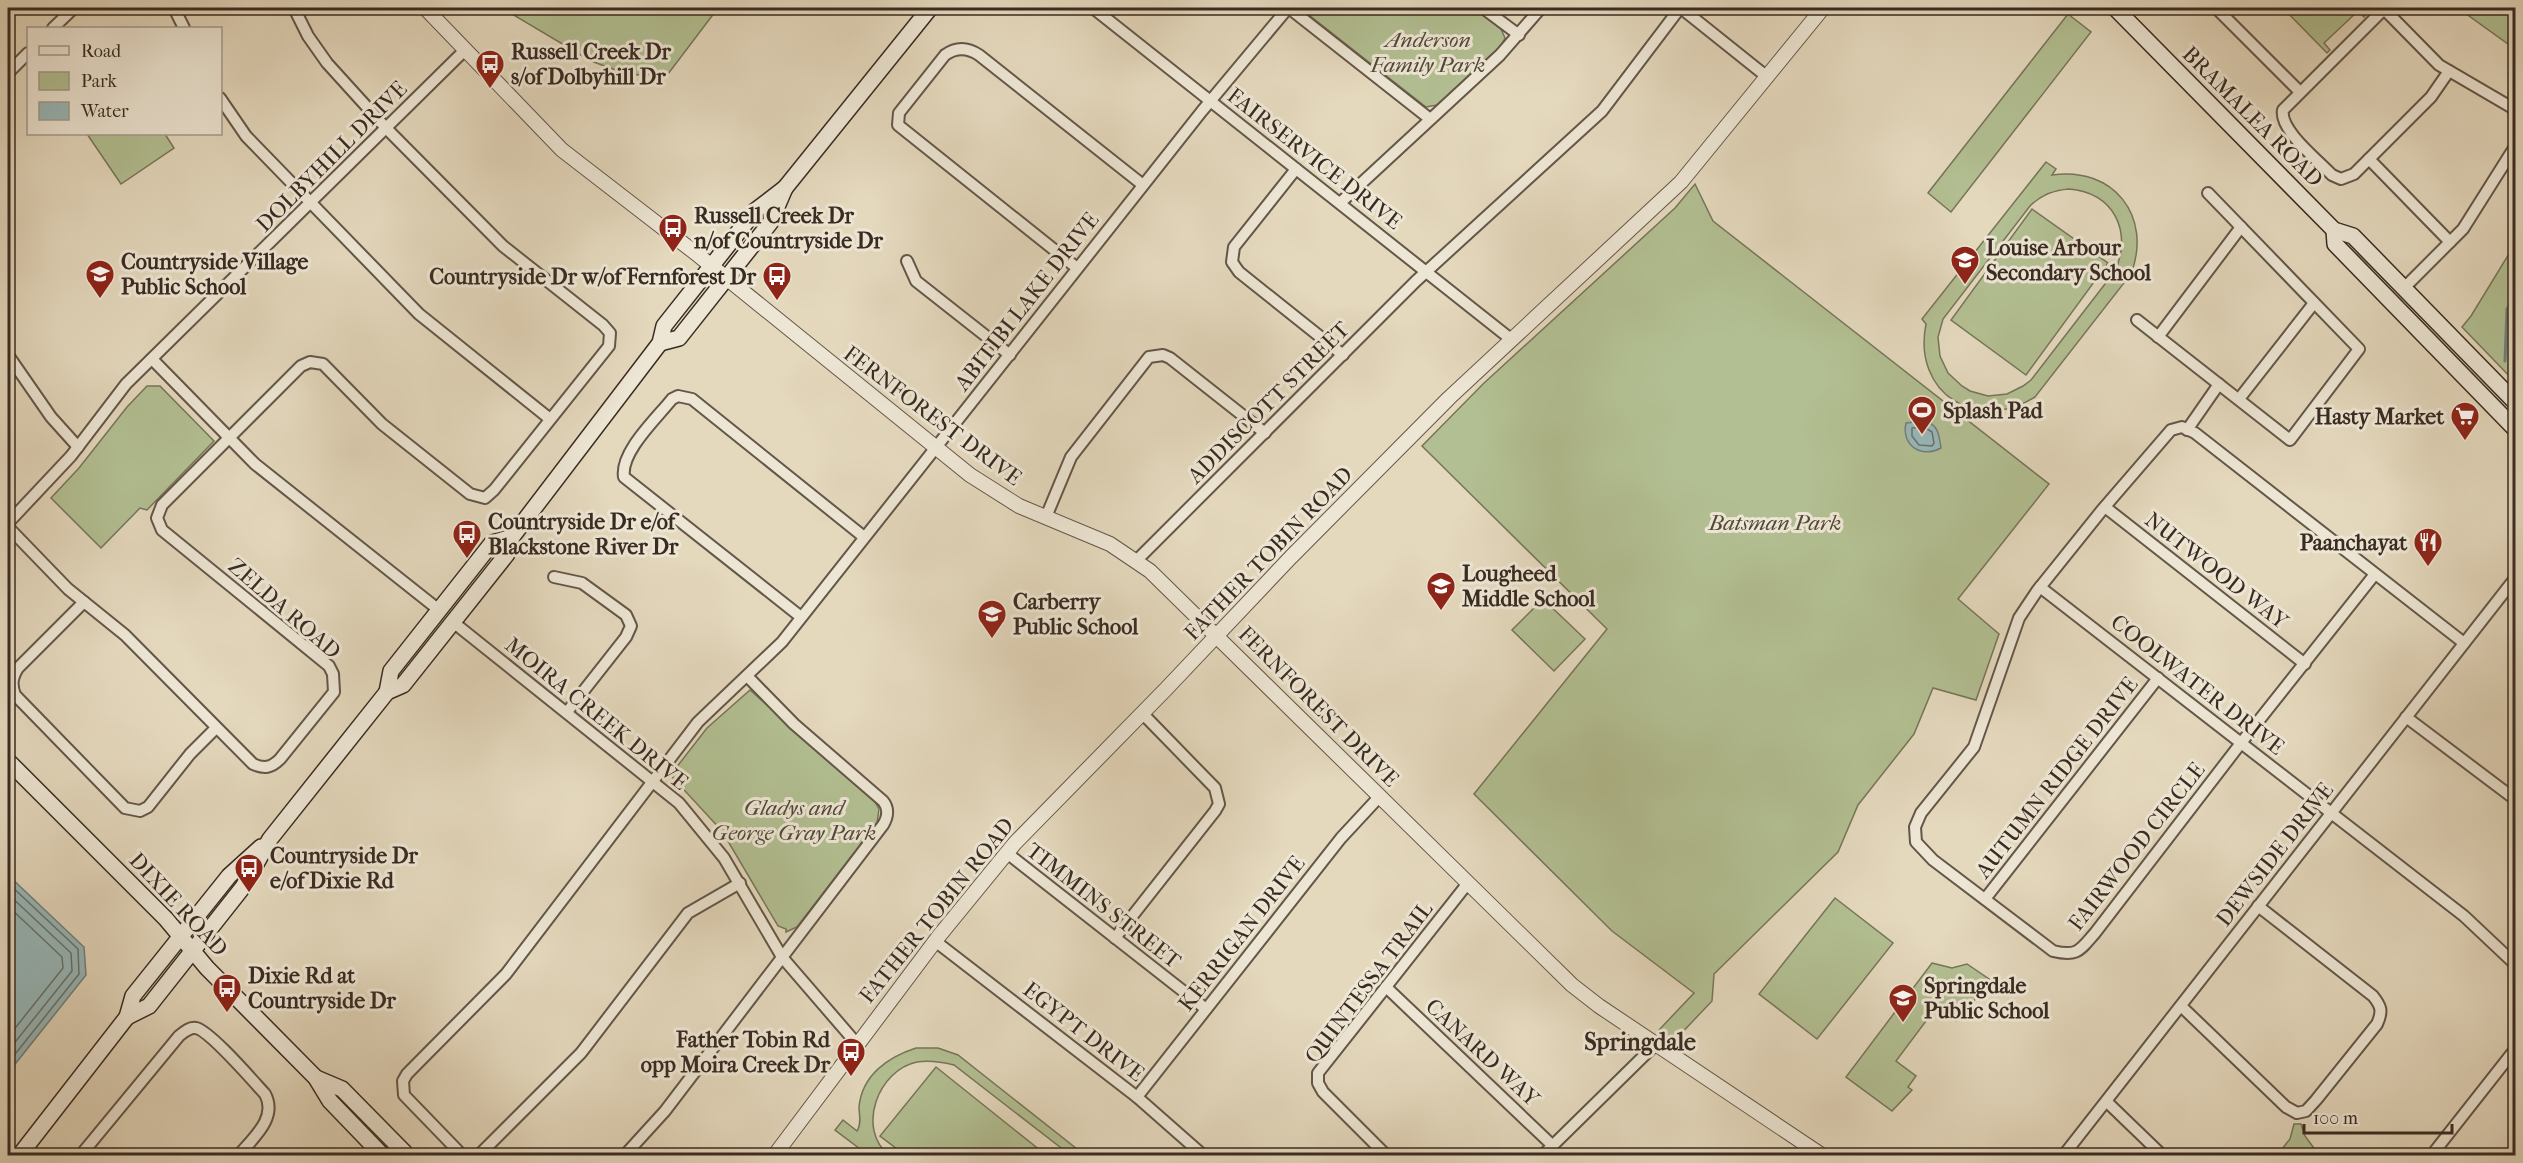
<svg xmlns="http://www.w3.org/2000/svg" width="2523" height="1163" viewBox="0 0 2523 1163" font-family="'IM FELL French Canon',serif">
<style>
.green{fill:#b2bf92;stroke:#76755a;stroke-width:1.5;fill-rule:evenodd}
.water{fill:#98b8ba;stroke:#72807d;stroke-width:1.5}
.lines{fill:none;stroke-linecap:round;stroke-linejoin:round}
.shore{stroke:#68726e;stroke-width:1.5}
.stream{stroke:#72807d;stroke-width:3}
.minor-casing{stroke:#645649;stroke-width:14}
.tertiary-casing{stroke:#645649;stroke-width:16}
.secondary-casing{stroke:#392b22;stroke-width:18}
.minor{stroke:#ede6d4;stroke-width:10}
.tertiary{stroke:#ede6d4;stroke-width:14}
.secondary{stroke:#ede6d4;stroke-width:15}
.labels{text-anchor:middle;stroke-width:6;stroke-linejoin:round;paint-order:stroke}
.park-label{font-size:22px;font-style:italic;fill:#514938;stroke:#ede6d4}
.poi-label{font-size:22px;font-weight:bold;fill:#392b22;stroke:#ede6d4;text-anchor:start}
.street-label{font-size:22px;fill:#392b22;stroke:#ede6d4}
.neighbourhood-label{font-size:24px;font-weight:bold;fill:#392b22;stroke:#ede6d4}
</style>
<rect width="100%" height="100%" fill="#e4d8bd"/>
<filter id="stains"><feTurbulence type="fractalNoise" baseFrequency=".00333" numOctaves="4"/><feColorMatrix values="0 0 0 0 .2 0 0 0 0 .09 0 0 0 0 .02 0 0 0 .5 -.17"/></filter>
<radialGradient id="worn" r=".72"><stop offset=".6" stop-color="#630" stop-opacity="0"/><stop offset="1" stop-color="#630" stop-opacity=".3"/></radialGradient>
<!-- green -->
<g class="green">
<polygon points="502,8 718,8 668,74 629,75 591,61"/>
<polygon points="1302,8 1473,8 1501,29 1505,38 1501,46 1437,105 1426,107 1309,15"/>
<polygon points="2283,8 2369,8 2364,17 2358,11 2324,43 2330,50 2327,53"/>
<polygon points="2458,8 2515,8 2515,49"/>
<polygon points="2068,14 2091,32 1951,212 1928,193"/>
<polygon points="87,134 165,134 174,148 121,184"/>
<path d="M2046,162L2056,169L2052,175C2113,166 2153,216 2131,274L2035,397C1977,434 1912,393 1926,324L1922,319ZM2069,189C2113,192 2133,231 2115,271L2031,380L2023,386L2007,394L1988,396L1970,391L1962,386L1948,373L1940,356L1938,337L1943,319L2030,206C2041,195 2053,190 2069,189Z"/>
<polygon points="1695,184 1713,221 2049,484 1958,599 1999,634 1976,700 1933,688 1914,734 1858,805 1838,852 1714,974 1712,1001 1674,1041 1658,1031 1694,993 1612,931 1474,794 1607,629 1422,446 1483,384 1675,208"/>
<polygon points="2032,209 2108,263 2026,375 1951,320"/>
<polygon points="2515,244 2515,382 2462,327 2471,316"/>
<polygon points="147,386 160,386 214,441 147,510 140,508 101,548 51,498 79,468 127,407"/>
<polygon points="1543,599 1585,639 1554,671 1512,630"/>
<polygon points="750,690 875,802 879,809 877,823 797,927 786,932 786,929 778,926 722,831 673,778 672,773 707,728"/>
<polygon points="1835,898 1893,943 1817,1039 1759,994"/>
<polygon points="1932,963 1952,968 1967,964 1992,981 1984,987 1979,984 1974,991 1979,995 1956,1021 1943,1009 1935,1009 1896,1061 1916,1076 1908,1087 1912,1090 1892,1111 1846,1077"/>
<path d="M916,1048H938L958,1055L1077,1149L1080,1155H1068L1065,1151L954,1065C942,1062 930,1060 917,1062C878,1070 856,1129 889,1155H868L835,1130L843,1120L857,1131C862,1123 859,1115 859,1107C862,1075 888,1057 916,1048Z"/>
<polygon points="936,1067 1046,1155 905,1155 880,1136"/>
<polygon points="2294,1124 2301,1124 2305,1136 2319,1155 2277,1155 2290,1139"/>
</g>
<!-- water -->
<g class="water">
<path d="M1924,421C1939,424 1939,436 1941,448C1921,459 1901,445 1906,423Z"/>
<polygon points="8,875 84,947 86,975 8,1073"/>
</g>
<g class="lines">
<!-- shore -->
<g class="shore">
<polygon points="1924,427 1932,432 1934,443 1932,446 1919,445 1912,436 1912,428"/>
<polyline points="8,883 78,949 79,974 8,1063"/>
<polyline points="8,894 71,953 72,971 8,1051"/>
<polyline points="8,906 62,957 63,968 8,1037"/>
</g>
<!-- stream -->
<polyline class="stream" points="2505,361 2507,309 2516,295"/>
<!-- minor casing -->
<g class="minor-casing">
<g id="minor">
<polyline points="174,8 184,28"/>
<polyline points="1093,8 1512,340"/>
<polyline points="1289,8 1430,119"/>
<polyline points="1483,8 1519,35"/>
<polyline points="1681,8 1766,76"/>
<polyline points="2216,8 2299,91"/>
<polyline points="2383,8 2439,65 2516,110"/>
<path d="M2384,9L2283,110C2279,130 2318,160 2332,175L2341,179L2354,174L2431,97L2449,71"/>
<polyline points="53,28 74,8"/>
<polyline points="8,73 28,53"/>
<polyline points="220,98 246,136 419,314 550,419"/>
<polyline points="2369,159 2450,242"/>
<polyline points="1296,169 1234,247 1232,262 1239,272 1343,355"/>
<polyline points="1340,203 1500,55 1541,8"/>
<polyline points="907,261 916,281 1010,355"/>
<path d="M1077,268L898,125L899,113L945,55C956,47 967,47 979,55L1143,185"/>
<polyline points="2404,288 2463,229 2516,145"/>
<polyline points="2137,320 2290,440 2359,349 2208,193"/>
<polyline points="2158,337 2241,227"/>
<polyline points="8,355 51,417 78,447"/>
<polyline points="152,359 255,464 439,610"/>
<polyline points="2239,399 2314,303"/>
<polyline points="2187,430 2219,384"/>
<polyline points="2105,507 2305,664"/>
<polyline points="1046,517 1071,457 1149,357 1163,355 1170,358 1265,433"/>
<polyline points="8,523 71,456 126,384 465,50"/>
<path d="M8,527L68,589L125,635L253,764C264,769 271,768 280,759L334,692L333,674L329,666L162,530L157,518L162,505L301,366L310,362L323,364L382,424L470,494L485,498L494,490L609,346L610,333L603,325L503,246L386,128L327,63L308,36L294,8"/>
<polyline points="1136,561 1416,281 1602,111 1680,8"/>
<path d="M2375,574L2241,743L2095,933C2080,950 2078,957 2053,951L1933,860L1916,842L1915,827L1921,813L1974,747L2019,618L2037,591L2102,510L2171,430L2182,427L2195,433L2464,643"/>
<polyline points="554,577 582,583 626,615 631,626 626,637 567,712"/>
<polyline points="2040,587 2464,916 2516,965"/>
<path d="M84,602L18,668C12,678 11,684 15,695L125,808L140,811L148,807L190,754L216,728"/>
<path d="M801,617L624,477C620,452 657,418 672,399L678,396L692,399L864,537"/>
<polyline points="453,622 679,803 724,858 782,957 857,1044"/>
<polyline points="2406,717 2516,800"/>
<polyline points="1007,853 1206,1009"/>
<polyline points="1985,899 2158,678"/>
<polyline points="1115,938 1215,811 1219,804 1215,788 1142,713"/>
<polyline points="935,941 1137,1097 1204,1156"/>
<polyline points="1386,987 1552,1145"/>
<path d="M2181,1006L2286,1107L2297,1113L2306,1111L2316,1100L2377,1024C2383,1011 2381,1006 2373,996L2258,906"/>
<polyline points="1137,1097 1341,838 1380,796"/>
<polyline points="2107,1102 2163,1156"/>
<path d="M80,1156L179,1036C184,1032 189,1027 196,1028C210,1031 253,1081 265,1094C278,1118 253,1138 238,1156"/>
<polyline points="463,1156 404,1095 403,1081 407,1074 506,974 698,722 782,642 1202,111 1288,8"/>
<polyline points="478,1156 581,1053 688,913 740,883"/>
<path d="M624,1156L665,1111L883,825C888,817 889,808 883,801L794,724L747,676"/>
<polyline points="1387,1156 1323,1092 1318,1083 1318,1073 1468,883"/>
<polyline points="1542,1156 1656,1044"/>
<polyline points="2063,1156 2516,577"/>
<polyline points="2431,1156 2516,1048"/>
</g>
</g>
<!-- tertiary casing -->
<g class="tertiary-casing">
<g id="tertiary">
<polyline points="425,8 562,150 698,255 970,475 1019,506 1110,544 1150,571 1572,985 1599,1006 1823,1156"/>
<polyline points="774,1156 939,936 1015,843 1166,689 1291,557 1449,398 1681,182 1823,8"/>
</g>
</g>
<!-- secondary casing -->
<g class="secondary-casing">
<g id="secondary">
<polyline points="2115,8 2334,230 2353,236 2516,403"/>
<polyline points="2334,230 2335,244 2516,430"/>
<polyline points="660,343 679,338 770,223 785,188 930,8"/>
<polyline points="387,692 391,671 492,543 512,537"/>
<polyline points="8,761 166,919 207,968 316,1078 330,1101 383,1156"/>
<polyline points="127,1017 149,1006 243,887 270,839 387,692 403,685 507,554 512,537 660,343 664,326 755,211 785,188"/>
<polyline points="316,1078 342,1089 408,1156"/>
<polyline points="19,1156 127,1017 133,996 229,876 261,847"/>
</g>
</g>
<!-- minor -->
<use href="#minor" class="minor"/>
<!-- tertiary -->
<use href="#tertiary" class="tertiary"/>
<!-- secondary -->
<use href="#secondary" class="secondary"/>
</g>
<!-- icons -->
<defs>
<g id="bus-pin" transform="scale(1.5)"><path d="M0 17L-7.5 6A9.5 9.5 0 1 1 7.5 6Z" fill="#8f2418" stroke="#ede6d4"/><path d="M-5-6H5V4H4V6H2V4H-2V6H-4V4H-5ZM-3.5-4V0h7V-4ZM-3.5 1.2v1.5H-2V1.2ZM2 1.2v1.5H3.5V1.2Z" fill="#fff"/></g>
<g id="school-pin" transform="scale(1.5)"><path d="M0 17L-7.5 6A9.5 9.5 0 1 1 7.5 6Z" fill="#8f2418" stroke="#ede6d4"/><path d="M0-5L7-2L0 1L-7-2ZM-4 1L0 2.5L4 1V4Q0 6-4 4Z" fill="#fff"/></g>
<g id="stadium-pin" transform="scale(1.5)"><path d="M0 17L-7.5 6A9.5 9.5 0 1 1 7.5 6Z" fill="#8f2418" stroke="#ede6d4"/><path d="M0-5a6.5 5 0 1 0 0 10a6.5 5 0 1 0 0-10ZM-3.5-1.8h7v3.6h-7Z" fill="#fff"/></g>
<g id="supermarket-pin" transform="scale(1.5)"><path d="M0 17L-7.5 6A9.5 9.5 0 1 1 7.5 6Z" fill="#8f2418" stroke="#ede6d4"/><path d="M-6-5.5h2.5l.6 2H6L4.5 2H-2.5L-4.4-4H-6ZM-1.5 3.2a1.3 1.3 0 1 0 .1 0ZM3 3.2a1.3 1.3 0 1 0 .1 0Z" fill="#fff"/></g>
<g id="restaurant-pin" transform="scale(1.5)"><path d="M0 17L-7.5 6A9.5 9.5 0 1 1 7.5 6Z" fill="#8f2418" stroke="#ede6d4"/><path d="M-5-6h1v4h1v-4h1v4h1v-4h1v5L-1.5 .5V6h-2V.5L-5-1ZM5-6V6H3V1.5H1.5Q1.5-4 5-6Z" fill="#fff"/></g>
</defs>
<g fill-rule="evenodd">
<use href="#bus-pin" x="490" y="64"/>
<use href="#bus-pin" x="673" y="228"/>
<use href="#school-pin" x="1965" y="260"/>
<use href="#school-pin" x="100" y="274"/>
<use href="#bus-pin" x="777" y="276"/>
<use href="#stadium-pin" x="1922" y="410"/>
<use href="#supermarket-pin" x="2465" y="416"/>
<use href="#bus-pin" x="467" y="534"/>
<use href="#restaurant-pin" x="2428" y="542"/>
<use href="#school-pin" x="1441" y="586"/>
<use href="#school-pin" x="992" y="614"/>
<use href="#bus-pin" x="249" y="868"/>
<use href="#bus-pin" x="227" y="988"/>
<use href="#school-pin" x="1903" y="998"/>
<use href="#bus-pin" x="851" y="1052"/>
</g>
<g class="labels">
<!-- park labels -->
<g class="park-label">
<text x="1428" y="47">Anderson<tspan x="1428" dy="25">Family Park</tspan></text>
<text x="1775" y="530">Batsman Park</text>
<text x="794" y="815">Gladys and<tspan x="794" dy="25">George Gray Park</tspan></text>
</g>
<!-- poi labels -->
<g class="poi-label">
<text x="511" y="59">Russell Creek Dr<tspan x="511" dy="25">s/of Dolbyhill Dr</tspan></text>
<text x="694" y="223">Russell Creek Dr<tspan x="694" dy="25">n/of Countryside Dr</tspan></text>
<text x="1986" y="255">Louise Arbour<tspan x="1986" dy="25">Secondary School</tspan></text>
<text x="121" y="269">Countryside Village<tspan x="121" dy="25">Public School</tspan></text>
<text x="756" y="284" text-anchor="end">Countryside Dr w/of Fernforest Dr</text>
<text x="1943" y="418">Splash Pad</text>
<text x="2444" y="424" text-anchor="end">Hasty Market</text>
<text x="488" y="529">Countryside Dr e/of<tspan x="488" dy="25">Blackstone River Dr</tspan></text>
<text x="2407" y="550" text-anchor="end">Paanchayat</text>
<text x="1462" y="581">Lougheed<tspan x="1462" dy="25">Middle School</tspan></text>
<text x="1013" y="609">Carberry<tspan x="1013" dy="25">Public School</tspan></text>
<text x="270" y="863">Countryside Dr<tspan x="270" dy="25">e/of Dixie Rd</tspan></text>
<text x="248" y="983">Dixie Rd at<tspan x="248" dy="25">Countryside Dr</tspan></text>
<text x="1924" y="993">Springdale<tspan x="1924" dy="25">Public School</tspan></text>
<text x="830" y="1047" text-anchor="end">Father Tobin Rd<tspan x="830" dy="25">opp Moira Creek Dr</tspan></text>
</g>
<!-- street labels -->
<g class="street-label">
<text transform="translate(2253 116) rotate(45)" y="8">BRAMALEA ROAD</text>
<text transform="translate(331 156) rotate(-45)" y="8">DOLBYHILL DRIVE</text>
<text transform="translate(1315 158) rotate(38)" y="8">FAIRSERVICE DRIVE</text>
<text transform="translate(1026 301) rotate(-52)" y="8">ABITIBI LAKE DRIVE</text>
<text transform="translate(1268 402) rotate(-45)" y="8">ADDISCOTT STREET</text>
<text transform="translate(933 415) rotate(37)" y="8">FERNFOREST DRIVE</text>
<text transform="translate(1268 553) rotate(-46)" y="8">FATHER TOBIN ROAD</text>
<text transform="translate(2217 570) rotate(38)" y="8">NUTWOOD WAY</text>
<text transform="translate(285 608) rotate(41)" y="8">ZELDA ROAD</text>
<text transform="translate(2198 684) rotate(38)" y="8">COOLWATER DRIVE</text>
<text transform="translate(1319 706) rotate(45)" y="8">FERNFOREST DRIVE</text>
<text transform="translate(597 713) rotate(39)" y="8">MOIRA CREEK DRIVE</text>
<text transform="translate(2056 777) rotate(-52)" y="8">AUTUMN RIDGE DRIVE</text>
<text transform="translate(2136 846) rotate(-52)" y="8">FAIRWOOD CIRCLE</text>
<text transform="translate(2274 854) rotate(-52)" y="8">DEWSIDE DRIVE</text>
<text transform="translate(179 904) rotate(47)" y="8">DIXIE ROAD</text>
<text transform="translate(1104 905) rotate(38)" y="8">TIMMINS STREET</text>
<text transform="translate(936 910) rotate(-51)" y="8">FATHER TOBIN ROAD</text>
<text transform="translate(1241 933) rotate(-52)" y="8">KERRIGAN DRIVE</text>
<text transform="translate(1368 982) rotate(-53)" y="8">QUINTESSA TRAIL</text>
<text transform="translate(1084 1031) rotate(38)" y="8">EGYPT DRIVE</text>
<text transform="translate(1483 1052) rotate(43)" y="8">CANARD WAY</text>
</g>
<!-- neighbourhood labels -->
<g class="neighbourhood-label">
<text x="1640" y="1050">Springdale</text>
</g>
</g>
<!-- margin -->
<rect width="2523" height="1163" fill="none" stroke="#e4d8bd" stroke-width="30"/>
<rect x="9" y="9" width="2505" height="1145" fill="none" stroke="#392b22" stroke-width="3"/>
<rect x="15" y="15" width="2493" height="1133" fill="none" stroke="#392b22" stroke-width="1.5"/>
<!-- legend -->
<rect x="27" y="27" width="195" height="108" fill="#ede6d4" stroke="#a59b8d" stroke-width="1.5"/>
<rect x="39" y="46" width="30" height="9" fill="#ede6d4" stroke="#a59b8d" stroke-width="1.5"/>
<text x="81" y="57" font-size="18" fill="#392b22">Road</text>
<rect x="39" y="72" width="30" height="18" fill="#b2bf92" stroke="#a59b8d" stroke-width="1.5"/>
<text x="81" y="87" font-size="18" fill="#392b22">Park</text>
<rect x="39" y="102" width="30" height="18" fill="#98b8ba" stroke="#a59b8d" stroke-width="1.5"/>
<text x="81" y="117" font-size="18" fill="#392b22">Water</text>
<!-- scale -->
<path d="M2304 1124v9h148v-9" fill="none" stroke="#392b22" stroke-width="3"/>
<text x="2313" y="1124" font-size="18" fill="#392b22" stroke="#ede6d4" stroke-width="4.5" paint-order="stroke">100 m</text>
<rect width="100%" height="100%" filter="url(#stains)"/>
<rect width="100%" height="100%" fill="url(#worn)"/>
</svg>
